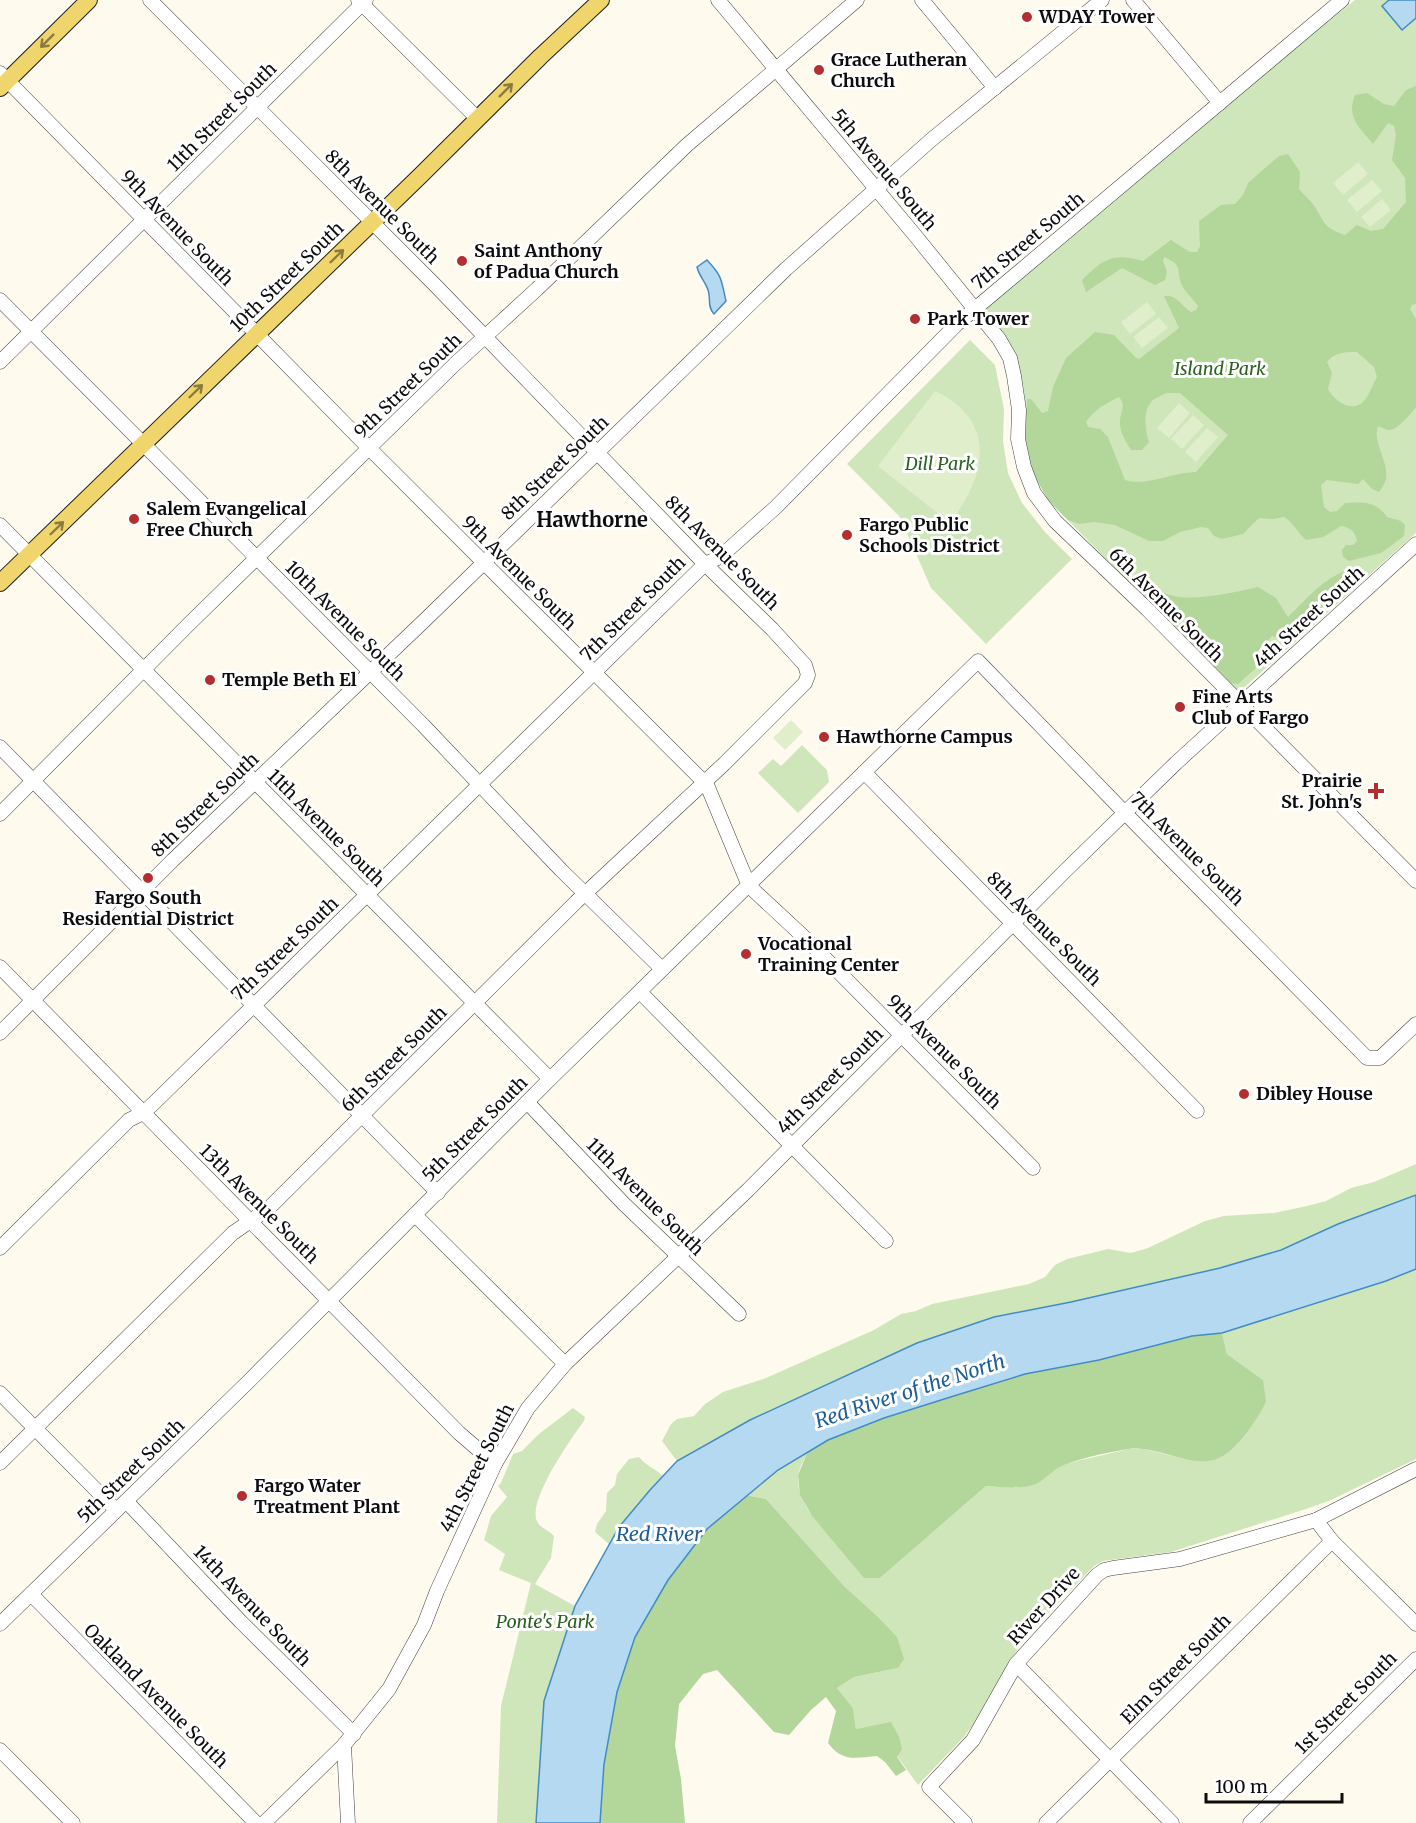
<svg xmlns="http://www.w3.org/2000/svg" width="1416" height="1823" viewBox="0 0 1416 1823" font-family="Merriweather,serif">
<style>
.green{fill:#cfe6ba}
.forest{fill:#b3d69a;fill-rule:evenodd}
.pitch{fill:#e1eecb}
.water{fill:#b6d9f2;stroke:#418cc5;stroke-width:1.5}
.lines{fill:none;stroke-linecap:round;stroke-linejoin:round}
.minor-casing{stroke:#404040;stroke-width:15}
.major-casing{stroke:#1e1e1e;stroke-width:18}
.minor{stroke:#fff;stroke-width:14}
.major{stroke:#f0d56c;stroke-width:16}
.oneway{stroke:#8a7b41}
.poi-dot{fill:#b42e2f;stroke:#fff;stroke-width:2}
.labels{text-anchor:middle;stroke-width:6;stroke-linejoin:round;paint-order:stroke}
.poi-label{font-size:18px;font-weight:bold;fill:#0d0d0d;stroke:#fff;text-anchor:start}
.street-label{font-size:18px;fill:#0d0d0d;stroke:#fff}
.park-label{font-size:18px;font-style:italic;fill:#2c6121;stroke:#fff}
.neighbourhood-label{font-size:20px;font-weight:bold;fill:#0d0d0d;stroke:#fff}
.water-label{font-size:20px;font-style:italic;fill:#1e5e97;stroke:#fff}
</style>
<rect width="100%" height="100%" fill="#fefbee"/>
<!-- green -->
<g class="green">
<polygon points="1355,0 1416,0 1416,533 1238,693 1048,500 1025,448 1026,407 1023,385 1014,354 982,310 1204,122"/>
<polygon points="970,340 995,365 1004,409 1003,441 1008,473 1022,503 1045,532 1072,559 986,644 931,588 900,517 847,464"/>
<polygon points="802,745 827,770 829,782 798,813 758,773 773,759 781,766"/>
<polygon points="1416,1164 1416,1195 1338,1224 1281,1249 1220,1268 1071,1302 994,1317 917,1343 750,1420 677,1461 662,1441 671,1424 677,1419 694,1416 705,1404 723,1392 766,1378 874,1330 901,1314 916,1311 932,1304 1029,1284 1045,1277 1055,1265 1067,1259 1108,1249 1131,1253 1148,1248 1205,1221 1224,1216 1274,1213 1307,1206 1326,1201 1351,1188 1374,1182"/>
<path d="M1416,1269V1459L1331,1500L1306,1509L1171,1552L1103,1561L1094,1566L1023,1640L973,1725L963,1738L918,1785L897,1756L891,1723L856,1729L853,1708L837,1688L854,1677L898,1668L876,1615L845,1587L766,1499L745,1495L778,1470L808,1451C805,1459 798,1469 798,1477C797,1519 852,1553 880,1578L986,1486L1016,1488L1037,1483L1050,1472L1064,1464L1129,1449H1144L1185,1459L1263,1380L1227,1354L1222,1333L1386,1281Z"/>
<path d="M573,1408L585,1417L584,1421C572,1437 527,1501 537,1521C540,1528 549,1530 554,1536L551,1558L535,1584L575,1606L544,1701L536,1823H497L501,1706L531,1583L499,1570L505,1554L484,1540L491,1516L507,1497L498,1486L501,1483L513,1454L522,1451L539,1434Z"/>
<path d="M639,1457C645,1465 656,1469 663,1476L619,1527L610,1545L595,1532L597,1524L606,1511L607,1493L615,1485L617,1474L629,1459Z"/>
</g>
<!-- forest -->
<g class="forest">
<path d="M1416,86V304L1412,305L1410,309L1416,319V407C1410,414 1398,431 1388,430C1384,429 1381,427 1378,426C1372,443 1389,461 1386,479C1385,483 1382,488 1379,492L1372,489L1363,479L1358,484L1327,480L1321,485L1324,507L1330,512L1337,511L1345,503C1364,502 1376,501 1387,517L1401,521L1405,525L1404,536L1381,553L1349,561L1343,557L1342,550L1346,545H1353L1357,541C1355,531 1351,528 1341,526L1323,537L1306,540C1298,533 1293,522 1284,517L1273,519L1259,518L1243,534L1222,539L1214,536L1208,528L1201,527L1180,532L1163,541H1149L1115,525L1094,522L1079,524L1068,520L1048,500L1031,470L1025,448L1027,399H1031L1042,413L1048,411L1053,387L1066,358L1095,332L1114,335L1136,358L1139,359L1179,328L1164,296C1177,294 1181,306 1191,312L1196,310L1198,306C1193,299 1183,290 1181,283C1176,266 1183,266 1164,257L1163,261L1167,272L1165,280L1155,285L1122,268L1086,292L1082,280C1103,259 1113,252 1143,261L1171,240L1190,252H1197L1200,246L1199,221L1221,205L1235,204L1243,195L1248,183L1279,156L1288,154L1300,172L1299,189C1303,194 1309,199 1313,204C1325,222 1322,227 1345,235L1357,225L1371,231L1383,229L1406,202L1405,178L1392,160L1396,135L1394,126L1388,123L1373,144C1359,127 1346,117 1355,95L1367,93L1384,104L1394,106L1406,90ZM1357,352L1374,367L1377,377C1373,384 1370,393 1365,400C1353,414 1335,402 1328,389L1332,373L1327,362C1334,352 1346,352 1357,352ZM1166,393H1180L1228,435L1196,472C1173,472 1146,487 1125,480L1108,437L1100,429L1088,427L1086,422C1093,410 1107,403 1119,397C1127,406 1120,412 1120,421C1119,431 1126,442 1131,450H1142L1149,442C1145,429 1142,410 1153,400C1157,397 1163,395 1166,393Z"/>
<path d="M1354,569L1359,575L1288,638L1281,639L1272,636L1262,648L1255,669L1238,684L1231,683L1140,588L1141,582L1147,578C1153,583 1159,590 1165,593C1185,604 1237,592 1258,587L1276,598L1288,617C1307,599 1327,573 1354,569Z"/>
<path d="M1222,1333L1227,1354L1263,1380L1266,1402C1257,1420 1237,1450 1219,1458C1193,1470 1157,1445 1129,1449C1109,1452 1086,1457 1066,1464C1053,1469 1046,1479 1036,1484C1020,1490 1002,1487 986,1486L880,1578H864L812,1516L800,1495L798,1475L808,1451L828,1440L884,1418L1025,1374L1099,1360L1192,1336Z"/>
<path d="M745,1495L766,1499L845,1587L876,1615L897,1637L904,1659L898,1668L854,1677L837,1688L853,1708L856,1729L891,1722L899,1737L902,1749L897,1757L906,1770L896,1776L885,1762L877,1756C855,1758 842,1762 828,1743L836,1711L826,1697L811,1710L789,1735L774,1732L717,1670L703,1674L679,1704L675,1746L681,1779L685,1823H600L604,1764L617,1692L635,1637L668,1580L707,1529Z"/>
</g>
<!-- pitch -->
<g class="pitch">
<polygon points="1358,162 1368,174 1343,195 1333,183"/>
<polygon points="1372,180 1382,191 1357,212 1347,200"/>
<polygon points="1382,199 1391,210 1370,227 1361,217"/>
<polygon points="1147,302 1156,314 1130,334 1121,322"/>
<polygon points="1159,317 1168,328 1142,348 1133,337"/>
<path d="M935,391C941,394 949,398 955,403C998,438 978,486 950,523L878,466Z"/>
<polygon points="1179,403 1190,413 1169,438 1157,428"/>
<polygon points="1193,415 1204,425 1182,449 1171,439"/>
<polygon points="1207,428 1218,437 1196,462 1185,452"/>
<polygon points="791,720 803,732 785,750 773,738"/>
</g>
<!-- water -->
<g class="water">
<polygon points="1389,0 1416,0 1416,18 1402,30 1382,6"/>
<path d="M707,260C723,277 721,280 726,301L714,314C707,307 711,298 708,290C705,281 699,276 697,267Z"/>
<polygon points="1416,1195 1416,1269 1386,1281 1222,1333 1192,1336 1099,1360 1025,1374 957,1395 884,1418 828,1440 778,1470 707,1529 668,1580 635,1637 617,1692 604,1764 600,1823 536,1823 544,1701 575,1606 619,1527 650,1490 677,1461 750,1420 917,1343 994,1317 1071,1302 1220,1268 1281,1250 1338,1224"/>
</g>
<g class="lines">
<!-- minor casing -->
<g class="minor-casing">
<g id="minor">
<polyline points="358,0 477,118"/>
<polyline points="718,0 914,234 999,339 1010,358 1014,376 1019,410 1018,439 1024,467 1034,493 1055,521 1147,609 1416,881"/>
<polyline points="922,0 995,88"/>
<polyline points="1133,0 1220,103"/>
<polyline points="0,73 360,439 707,785 749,886 806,939 1033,1168"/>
<polyline points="0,300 423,725 561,870 662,969"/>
<polyline points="0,362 366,0"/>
<polyline points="0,525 550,1079"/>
<polyline points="0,747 438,1193"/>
<polyline points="864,772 1197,1111"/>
<polyline points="0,814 189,624 455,364 537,289 687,145 857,0"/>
<polyline points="0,967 459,1433 495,1464"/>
<polyline points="640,992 886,1241"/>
<polyline points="0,1033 173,860 426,619 786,269 931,140 1102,0"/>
<polyline points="527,1102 623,1203 739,1314"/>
<polyline points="415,1215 565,1364"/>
<polyline points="0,1248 129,1120 143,1113 153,1104 705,564 720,557 776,507 957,324 1342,0"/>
<polyline points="0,1393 116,1510"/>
<polyline points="0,1463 233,1233 269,1208 576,902 724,764 805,683 808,675 805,665 772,629 705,564 435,285 150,0"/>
<polyline points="126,1501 241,1622 354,1734"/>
<polyline points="1316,1520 1332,1541 1416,1624"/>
<polyline points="31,1594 256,1823"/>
<polyline points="0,1624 248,1382 550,1079 978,661 1125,813 1367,1058 1380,1058 1416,1024"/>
<polyline points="1016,1664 1172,1823"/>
<polyline points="344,1745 348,1823"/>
<polyline points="0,1750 73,1823"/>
<polyline points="264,1823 344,1745 389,1689 424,1625 437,1591 495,1464 528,1408 565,1364 748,1190 1065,871 1176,763 1416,544"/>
<polyline points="965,1823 929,1787 973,1740 1016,1664 1097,1575 1104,1570 1113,1568 1180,1559 1316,1520 1416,1469"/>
<polyline points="1046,1823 1332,1541"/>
<polyline points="1250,1823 1416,1659"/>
</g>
</g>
<!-- major casing -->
<g class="major-casing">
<g id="major">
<polyline points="0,88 89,0"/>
<polyline points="0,583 420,176 540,57 601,0"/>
</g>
</g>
<!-- minor -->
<use href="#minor" class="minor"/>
<!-- major -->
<use href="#major" class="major"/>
</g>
<!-- one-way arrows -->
<defs><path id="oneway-shaft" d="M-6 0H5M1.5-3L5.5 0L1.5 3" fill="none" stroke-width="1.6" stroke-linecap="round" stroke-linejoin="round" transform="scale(1.5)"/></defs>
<g class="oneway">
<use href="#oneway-shaft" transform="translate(47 41) rotate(135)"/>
<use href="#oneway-shaft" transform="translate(506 90) rotate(-45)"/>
<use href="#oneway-shaft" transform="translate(337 256) rotate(-44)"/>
<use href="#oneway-shaft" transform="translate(196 391) rotate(-44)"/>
<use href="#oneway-shaft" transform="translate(57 528) rotate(-44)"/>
</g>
<!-- markers -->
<g class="poi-dot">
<circle cx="1027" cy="17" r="6"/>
<circle cx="819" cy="70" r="6"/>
<circle cx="462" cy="261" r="6"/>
<circle cx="915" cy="319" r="6"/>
<circle cx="134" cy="519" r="6"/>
<circle cx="847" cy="535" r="6"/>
<circle cx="210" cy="680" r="6"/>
<circle cx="1180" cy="707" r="6"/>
<circle cx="824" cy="737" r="6"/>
<path d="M1373 782h6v6h6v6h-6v6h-6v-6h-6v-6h6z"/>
<circle cx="148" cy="878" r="6"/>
<circle cx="746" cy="954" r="6"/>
<circle cx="1244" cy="1094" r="6"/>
<circle cx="242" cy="1496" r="6"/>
</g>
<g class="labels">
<!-- poi labels -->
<g class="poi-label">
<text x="1039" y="23">WDAY Tower</text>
<text x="831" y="66">Grace Lutheran<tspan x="831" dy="21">Church</tspan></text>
<text x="474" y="257">Saint Anthony<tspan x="474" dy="21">of Padua Church</tspan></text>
<text x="927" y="325">Park Tower</text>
<text x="146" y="515">Salem Evangelical<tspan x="146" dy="21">Free Church</tspan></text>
<text x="859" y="531">Fargo Public<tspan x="859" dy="21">Schools District</tspan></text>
<text x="222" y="686">Temple Beth El</text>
<text x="1192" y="703">Fine Arts<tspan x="1192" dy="21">Club of Fargo</tspan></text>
<text x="836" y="743">Hawthorne Campus</text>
<text x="1362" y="787" text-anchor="end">Prairie<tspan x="1362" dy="21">St. John's</tspan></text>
<text x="148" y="904" text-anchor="middle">Fargo South<tspan x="148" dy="21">Residential District</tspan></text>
<text x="758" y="950">Vocational<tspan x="758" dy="21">Training Center</tspan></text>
<text x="1256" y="1100">Dibley House</text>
<text x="254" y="1492">Fargo Water<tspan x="254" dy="21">Treatment Plant</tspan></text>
</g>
<!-- street labels -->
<g class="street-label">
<text transform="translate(222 117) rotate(-45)" y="6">11th Street South</text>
<text transform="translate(884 170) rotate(50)" y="6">5th Avenue South</text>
<text transform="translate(382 207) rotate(45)" y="6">8th Avenue South</text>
<text transform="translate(177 228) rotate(46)" y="6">9th Avenue South</text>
<text transform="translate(1028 241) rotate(-40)" y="6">7th Street South</text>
<text transform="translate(287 277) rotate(-44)" y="6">10th Street South</text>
<text transform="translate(408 386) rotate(-44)" y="6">9th Street South</text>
<text transform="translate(555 468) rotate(-44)" y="6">8th Street South</text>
<text transform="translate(722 553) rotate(45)" y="6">8th Avenue South</text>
<text transform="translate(519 573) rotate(45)" y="6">9th Avenue South</text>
<text transform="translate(1166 605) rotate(45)" y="6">6th Avenue South</text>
<text transform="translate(633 609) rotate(-45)" y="6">7th Street South</text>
<text transform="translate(1309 617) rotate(-42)" y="6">4th Street South</text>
<text transform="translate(345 621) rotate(45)" y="6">10th Avenue South</text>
<text transform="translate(205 805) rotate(-44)" y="6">8th Street South</text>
<text transform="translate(326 828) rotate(45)" y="6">11th Avenue South</text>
<text transform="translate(1187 849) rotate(45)" y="6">7th Avenue South</text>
<text transform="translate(1044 929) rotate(45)" y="6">8th Avenue South</text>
<text transform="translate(285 949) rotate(-44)" y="6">7th Street South</text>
<text transform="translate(944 1052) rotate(45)" y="6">9th Avenue South</text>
<text transform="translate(394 1059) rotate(-45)" y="6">6th Street South</text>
<text transform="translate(830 1081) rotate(-45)" y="6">4th Street South</text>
<text transform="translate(475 1129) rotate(-45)" y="6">5th Street South</text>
<text transform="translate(645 1197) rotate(45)" y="6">11th Avenue South</text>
<text transform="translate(259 1204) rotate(45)" y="6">13th Avenue South</text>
<text transform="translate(477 1468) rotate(-63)" y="6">4th Street South</text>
<text transform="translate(131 1471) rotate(-44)" y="6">5th Street South</text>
<text transform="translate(252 1606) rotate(46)" y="6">14th Avenue South</text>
<text transform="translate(1044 1606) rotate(-48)" y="6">River Drive</text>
<text transform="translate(1176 1669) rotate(-45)" y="6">Elm Street South</text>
<text transform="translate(156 1696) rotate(45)" y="6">Oakland Avenue South</text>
<text transform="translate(1346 1703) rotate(-45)" y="6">1st Street South</text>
</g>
<!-- park labels -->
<g class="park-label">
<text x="1220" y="375">Island Park</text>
<text x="940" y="470">Dill Park</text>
<text x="545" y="1628">Ponte's Park</text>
</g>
<!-- neighbourhood labels -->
<g class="neighbourhood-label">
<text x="592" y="527">Hawthorne</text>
</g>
<!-- water labels -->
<g class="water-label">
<text transform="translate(910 1391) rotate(-18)" y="7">Red River of the North</text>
<text x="659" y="1541">Red River</text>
</g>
</g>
<!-- scale -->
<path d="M1206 1793v9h136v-9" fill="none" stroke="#0d0d0d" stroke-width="3"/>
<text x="1215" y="1793" font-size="18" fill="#0d0d0d" stroke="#ffffff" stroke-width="4.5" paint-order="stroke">100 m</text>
</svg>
